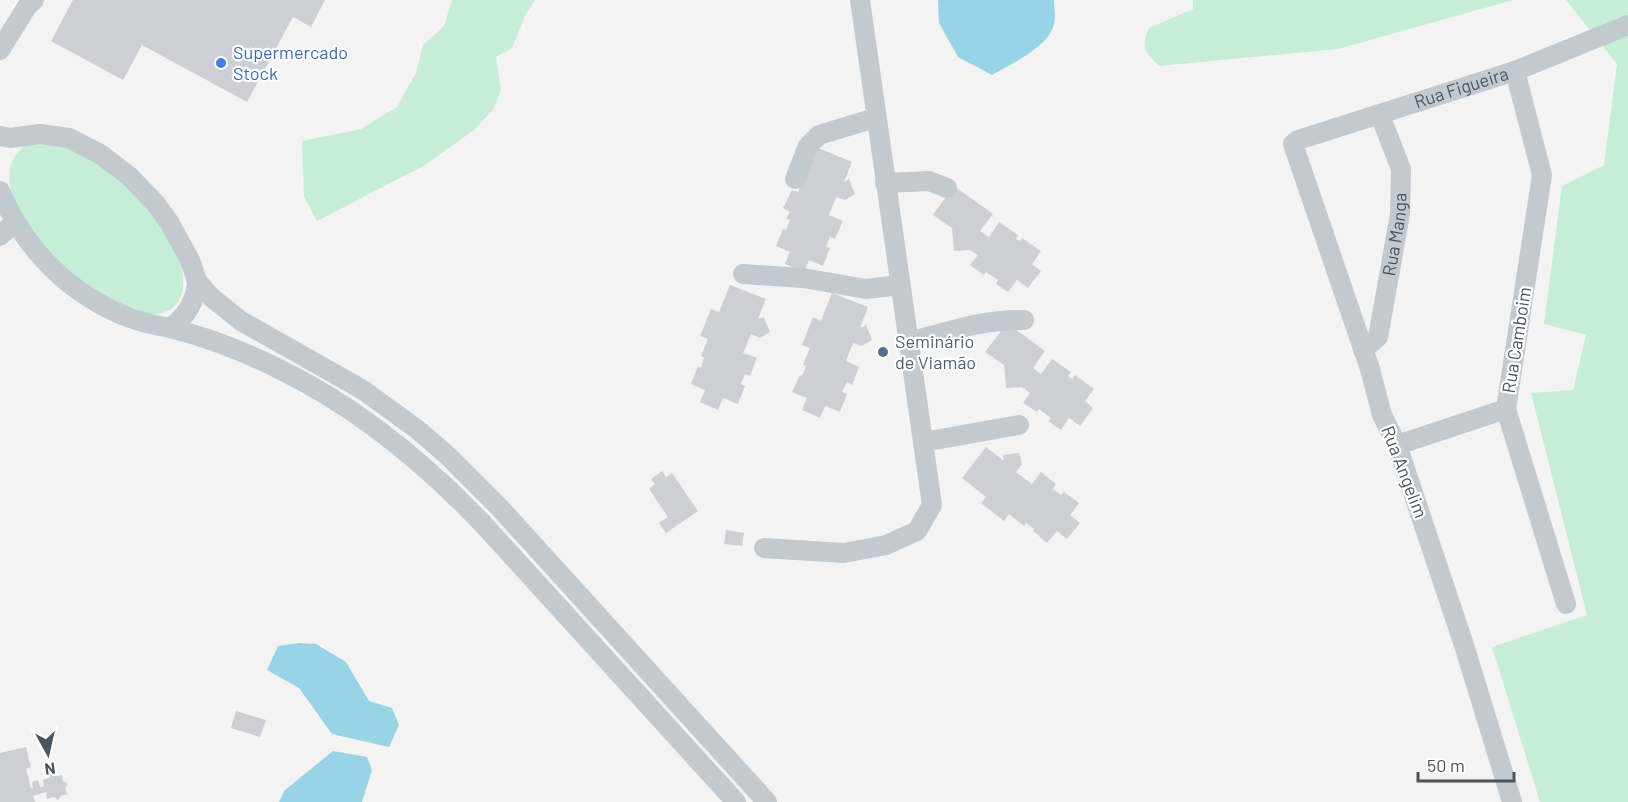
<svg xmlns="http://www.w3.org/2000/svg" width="1628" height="802" viewBox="0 0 1628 802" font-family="Barlow,sans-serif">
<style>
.green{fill:#c6edd6}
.water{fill:#97d4e6}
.building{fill:#cdcfd4}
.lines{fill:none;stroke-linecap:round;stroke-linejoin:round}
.minor{stroke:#c2c9cf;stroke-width:20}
.shop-dot{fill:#3f7fe0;stroke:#fff;stroke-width:2}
.service-dot{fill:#5c6f8a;stroke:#fff;stroke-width:2}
.labels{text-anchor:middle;stroke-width:4.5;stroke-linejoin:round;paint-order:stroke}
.shop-label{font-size:18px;fill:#366cbe;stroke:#fff;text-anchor:start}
.street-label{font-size:18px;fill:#4b555e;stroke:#fff}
.service-label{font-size:18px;fill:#4e5e75;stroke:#fff;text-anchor:start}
</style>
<rect width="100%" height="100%" fill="#f4f3f3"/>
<!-- green -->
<g class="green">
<polygon points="452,0 535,0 526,14 512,48 496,57 501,90 493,110 474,130 425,165 317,221 304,197 302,141 361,129 397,107 416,73 423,45 444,26"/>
<path d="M1193,0H1513L1338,49L1159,66C1144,52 1141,47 1149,28L1193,9Z"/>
<polygon points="1566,0 1628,0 1628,802 1540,802 1492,647 1587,615 1531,393 1573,390 1586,335 1544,324 1562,186 1604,165 1617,64"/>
<polygon points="34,143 65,146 100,163 151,208 181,261 183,277 183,291 178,302 170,310 158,314 144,315 110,305 42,249 12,196 9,180 10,166 15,156 23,147"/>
</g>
<!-- water -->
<g class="water">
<path d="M938,0H1054C1054,7 1056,17 1054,24C1049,47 1011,64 992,75L958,57L939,23Z"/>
<polygon points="299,643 316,644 346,662 369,701 392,708 399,725 389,747 332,734 299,688 267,670 278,646"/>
<polygon points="333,751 367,757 372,770 362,802 279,802 285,790"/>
</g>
<!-- building -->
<g class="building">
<polygon points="73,0 325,0 311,27 293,17 247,102 142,45 123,80 51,41"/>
<polygon points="816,147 852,162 844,182 849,179 855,194 845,200 836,197 829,215 843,221 835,239 830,237 826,247 830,248 823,266 809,260 804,272 785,264 790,252 776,246 783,229 786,230 790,220 786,219 790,212 783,208 792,190 798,192"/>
<polygon points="954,186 993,214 980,231 989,237 999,222 1018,235 1016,239 1020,241 1022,238 1041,251 1032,264 1041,271 1028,288 1017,280 1008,292 996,284 998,280 986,272 984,275 970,265 978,255 970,250 954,251 952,228 933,215"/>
<polygon points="730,285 766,299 758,319 764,317 770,332 760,338 751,334 743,353 757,358 750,376 745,374 741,384 745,386 738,404 723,398 718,410 700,402 705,390 691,384 698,366 701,368 704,358 701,356 708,339 700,336 711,309 719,312"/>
<polygon points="832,293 868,307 860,328 866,325 872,340 862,346 853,343 846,361 859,367 852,385 847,382 842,392 847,394 840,412 825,406 820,418 802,410 807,398 792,392 800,375 802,376 806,366 803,365 810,348 802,345 813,317 821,321"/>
<polygon points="1007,323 1045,351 1033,368 1041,374 1052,359 1071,372 1068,376 1072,379 1075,375 1094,389 1085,401 1093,408 1080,426 1069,418 1061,430 1048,421 1051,418 1039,409 1037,412 1023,403 1030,393 1022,387 1006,388 1004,365 985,352"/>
<polygon points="986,447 1004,461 1003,455 1019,453 1022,464 1016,472 1032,484 1041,472 1056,484 1053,489 1061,495 1064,492 1079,503 1070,515 1080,523 1067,539 1057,531 1047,543 1033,531 1034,529 1026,523 1024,526 1009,514 1004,521 981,503 986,497 962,478"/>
<polygon points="662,471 666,477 672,473 698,511 666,533 659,523 668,517 649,489 655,484 651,479"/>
<polygon points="726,530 744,533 742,546 724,544"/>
<polygon points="236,711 266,720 260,737 231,728"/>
<polygon points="26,747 31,767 26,769 31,788 33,788 32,782 38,780 40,787 44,786 43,780 49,778 52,772 57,776 62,775 63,781 68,784 65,788 67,794 61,796 58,800 54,797 47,799 46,792 33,796 35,802 0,802 0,753"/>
</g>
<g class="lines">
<!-- minor -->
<g class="minor">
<polyline points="0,50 28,5 34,0"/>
<polyline points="1515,71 1542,175 1506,409 1566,604"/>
<polyline points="0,136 10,138 40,134 69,138 100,154 129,176 156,204 169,222 190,260 197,281 211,297 241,321 363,390 418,430 447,455 500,508 767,802"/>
<polyline points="795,179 808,146 819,135 875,118"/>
<polyline points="885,183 929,181 947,188"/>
<path d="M0,191C25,250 70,295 130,318C143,323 156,325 170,328C206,337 243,351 277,368C356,406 423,461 483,524L736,802"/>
<polyline points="0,236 15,222"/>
<polyline points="743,274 803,278 866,289 900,285"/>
<path d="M170,328C187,316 196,301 197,281"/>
<path d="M908,342C947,332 983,319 1024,320"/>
<path id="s1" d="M1363,350L1378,337L1400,214L1401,169L1380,115"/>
<polyline points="923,442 1019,425"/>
<polyline points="1397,445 1506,409"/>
<polyline points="764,548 844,553 886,545 917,531 932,505 860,0"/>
<path id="s2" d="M1512,802L1464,645L1397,445L1382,415L1370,369L1293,144L1298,140L1515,71L1628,25"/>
</g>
</g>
<!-- markers -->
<circle class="shop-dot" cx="221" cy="63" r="6"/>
<circle class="service-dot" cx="883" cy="352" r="6"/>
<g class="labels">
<!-- shop labels -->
<g class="shop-label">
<text x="233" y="59">Supermercado<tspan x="233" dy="21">Stock</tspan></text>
</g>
<!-- street labels -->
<g class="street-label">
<text dy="6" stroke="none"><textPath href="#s2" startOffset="872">Rua Figueira</textPath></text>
<text dy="6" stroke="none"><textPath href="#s1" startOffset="124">Rua Manga</textPath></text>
<text transform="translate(1517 340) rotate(-81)" y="6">Rua Camboim</text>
<text transform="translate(1404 472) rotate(69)" y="6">Rua Angelim</text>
</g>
<!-- service labels -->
<g class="service-label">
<text x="895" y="348">Seminário<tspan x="895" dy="21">de Viamão</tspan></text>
</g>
</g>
<!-- north arrow -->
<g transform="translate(48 754) rotate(172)" stroke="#ffffff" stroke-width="4.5" paint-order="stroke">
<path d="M0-4.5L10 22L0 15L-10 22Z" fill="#4b555e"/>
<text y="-9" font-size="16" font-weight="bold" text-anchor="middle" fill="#4b555e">N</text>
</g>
<!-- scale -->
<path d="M1418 772v9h96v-9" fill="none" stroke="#4b555e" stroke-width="3"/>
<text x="1427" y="772" font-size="18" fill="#4b555e" stroke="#ffffff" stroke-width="4.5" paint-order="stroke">50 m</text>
</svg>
